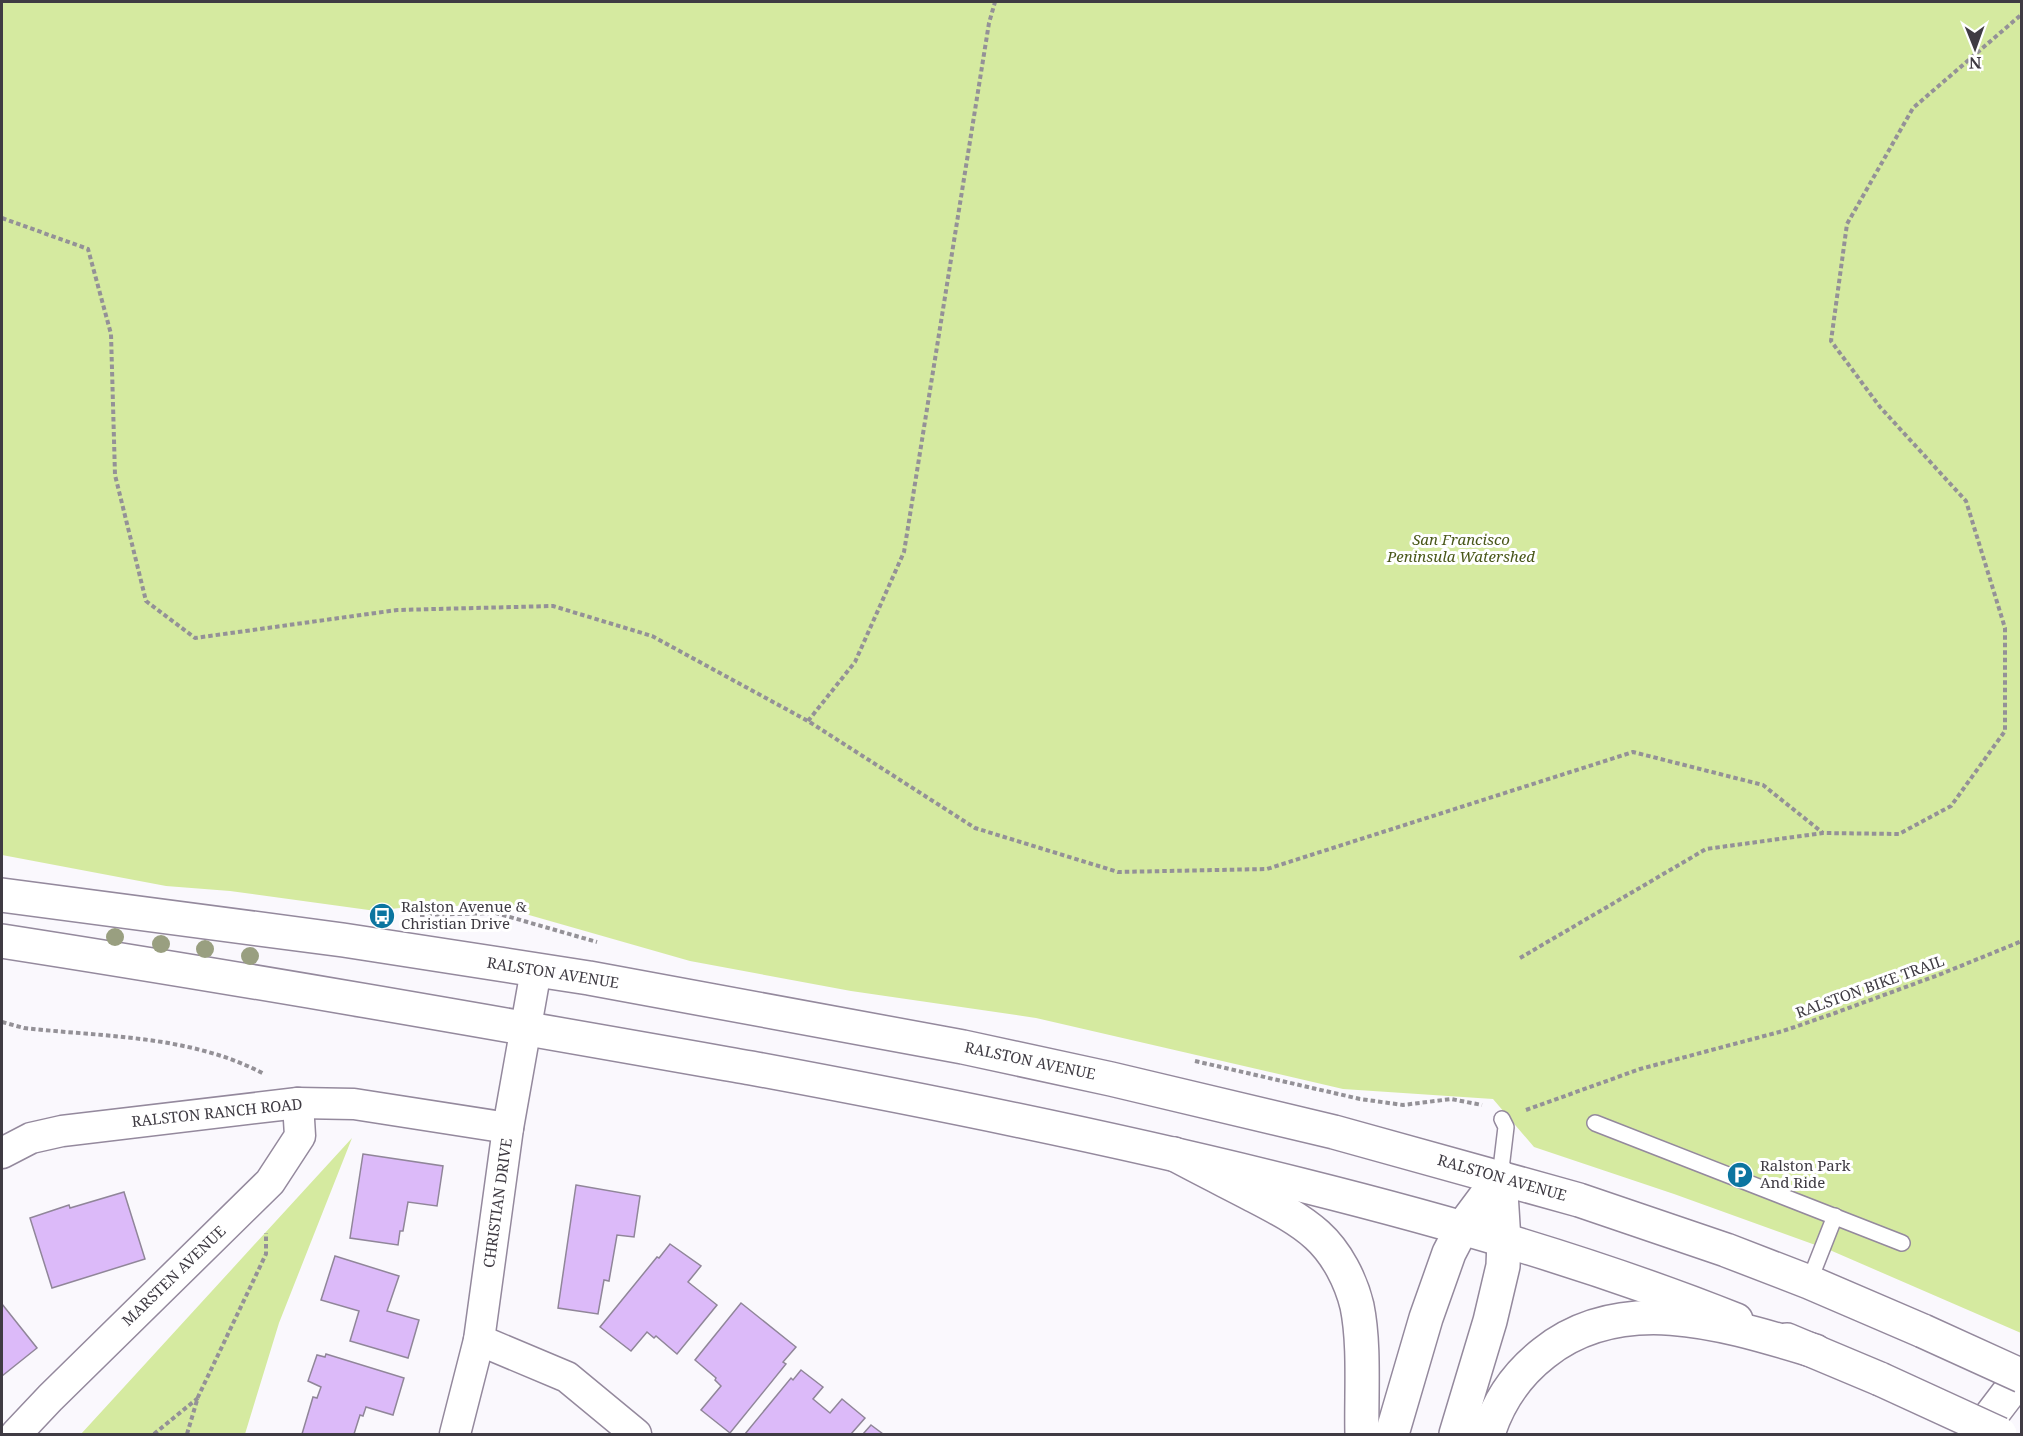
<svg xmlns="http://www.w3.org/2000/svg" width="2023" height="1436" viewBox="0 0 2023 1436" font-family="'Noto Serif',serif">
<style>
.green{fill:#d5eaa0}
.building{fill:#dcbaf9;stroke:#908699;stroke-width:1.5}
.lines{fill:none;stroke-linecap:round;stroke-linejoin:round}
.service-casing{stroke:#94899d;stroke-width:18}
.minor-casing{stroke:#94899d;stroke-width:33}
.secondary-casing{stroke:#94899d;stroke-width:36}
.motorway-casing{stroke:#94899d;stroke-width:36}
.path{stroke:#949197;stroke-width:4;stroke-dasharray:4.5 3;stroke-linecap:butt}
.service{stroke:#fff;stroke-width:15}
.minor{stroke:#fff;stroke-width:30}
.secondary{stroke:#fff;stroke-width:33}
.motorway{stroke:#fff;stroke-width:33}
.secondary-bridge-casing{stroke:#94899d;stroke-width:36;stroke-linecap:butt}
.secondary-bridge{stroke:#fff;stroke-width:33}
.tree{fill:#999f80}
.labels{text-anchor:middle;stroke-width:6;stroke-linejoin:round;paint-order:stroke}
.park-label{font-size:15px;font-style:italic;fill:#495719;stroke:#fff}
.poi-label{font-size:15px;fill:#3f3b43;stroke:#fff;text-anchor:start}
.street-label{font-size:15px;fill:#3f3b43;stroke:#fff}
</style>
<rect width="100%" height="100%" fill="#faf8fd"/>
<!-- green -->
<g class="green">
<polygon points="2,2 2021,2 2021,1333 1832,1251 1674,1194 1534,1147 1493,1099 1343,1089 1036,1018 851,991 690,961 494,905 407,907 376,911 230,891 166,886 2,855"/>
<polygon points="352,1138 279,1323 245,1434 81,1434"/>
</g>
<!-- building -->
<g class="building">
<polygon points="363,1154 443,1166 437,1206 408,1202 403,1231 400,1231 398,1245 350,1238"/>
<polygon points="576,1185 640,1196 634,1237 617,1235 609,1281 604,1280 598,1314 558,1308"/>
<polygon points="124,1192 145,1259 52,1288 30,1218 69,1205 70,1208"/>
<polygon points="670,1244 701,1266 688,1282 717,1305 677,1354 656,1336 654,1338 647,1332 631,1351 600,1327 657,1257 659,1258"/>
<polygon points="335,1256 399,1276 387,1311 419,1320 408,1358 350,1341 359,1311 321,1300"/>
<polygon points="741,1303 796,1347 783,1362 786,1364 730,1433 701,1410 721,1386 715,1380 716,1378 695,1360"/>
<polygon points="2,1304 37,1348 2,1376"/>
<polygon points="326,1354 404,1378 393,1415 366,1407 363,1416 360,1415 354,1434 302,1434 313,1397 317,1398 321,1387 308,1381 317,1355 325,1357"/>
<polygon points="801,1370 823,1387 813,1399 830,1413 842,1399 865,1418 851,1434 745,1434 791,1378 793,1380"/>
<polygon points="871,1425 883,1434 863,1434"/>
</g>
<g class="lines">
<!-- service casing -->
<g class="service-casing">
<g id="service">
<polyline points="1595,1123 1902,1243"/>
<polyline points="1500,1177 1506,1127 1502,1119"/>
<polyline points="1809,1282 1835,1216"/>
</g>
</g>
<!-- minor casing -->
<g class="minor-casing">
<g id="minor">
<polyline points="2,1153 31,1138 62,1131 298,1103 354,1104 508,1128"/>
<polyline points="479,1340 567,1377 636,1434"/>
<polyline points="16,1434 50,1398 270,1182 300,1136 298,1103"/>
<polyline points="455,1434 479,1340 508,1128 536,970"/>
</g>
</g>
<!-- secondary casing -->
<g class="secondary-casing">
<g id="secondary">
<polyline points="2,895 343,940 589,978 963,1047 1111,1079 1334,1132 1579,1200 1726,1250 1809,1282 1923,1331"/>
<path d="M2,941C252,980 501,1024 751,1068C935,1102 1119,1139 1301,1185C1449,1222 1595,1264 1736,1320"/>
<polyline points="1787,1340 1880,1379"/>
</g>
</g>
<!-- motorway casing -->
<g class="motorway-casing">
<g id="motorway">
<path d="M1174,1154C1200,1168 1226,1181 1251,1194C1274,1206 1298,1218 1317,1235C1337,1253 1351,1281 1357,1306C1365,1345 1361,1395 1362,1434"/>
<polyline points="1392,1434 1426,1318 1449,1253 1462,1228 1500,1177"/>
<polyline points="1456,1434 1490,1321 1503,1266 1504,1241 1500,1177"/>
<path d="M1488,1434C1498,1402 1517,1374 1544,1353C1623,1290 1728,1325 1815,1351"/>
<polyline points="1977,1434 2022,1375"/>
</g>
</g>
<!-- path -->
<g class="path">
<polyline points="2,218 88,249 111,334 115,475 146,601 195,638 397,610 553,606 652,636 808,721 975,828 1118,872 1267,869 1633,752 1763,785 1823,833"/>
<polyline points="808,721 855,662 904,552 989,23 995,2"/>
<polyline points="420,915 496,913 597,942"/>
<polyline points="1520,958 1706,849 1823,833 1899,834 1951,806 2005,731 2005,628 1966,501 1880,407 1831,341 1847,224 1913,108 2022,14"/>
<path d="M2,1022L24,1028C104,1037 191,1035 264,1074"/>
<polyline points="1195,1061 1360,1099 1403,1105 1451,1099 1482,1105"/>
<polyline points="1526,1110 1640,1069 1783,1031 1835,1013 1941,974 2022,941"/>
<polyline points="154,1434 198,1398"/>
<polyline points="187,1434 198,1397 266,1254 266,1233"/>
</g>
<!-- service -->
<use href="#service" class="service"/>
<!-- minor -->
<use href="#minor" class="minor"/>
<!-- secondary -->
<use href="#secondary" class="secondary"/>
<!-- motorway -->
<use href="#motorway" class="motorway"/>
<!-- secondary-bridge casing -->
<g class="secondary-bridge-casing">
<g id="secondary-bridge">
<polyline points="1923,1331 2022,1376"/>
<polyline points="1880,1379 2000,1434"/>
</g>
</g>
<!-- secondary-bridge -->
<use href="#secondary-bridge" class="secondary-bridge"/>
</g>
<!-- trees -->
<g class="tree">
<circle cx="115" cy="937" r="9"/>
<circle cx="161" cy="944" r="9"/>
<circle cx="205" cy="949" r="9"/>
<circle cx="250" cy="956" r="9"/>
</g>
<!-- icons -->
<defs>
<g id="bus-disc" transform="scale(1.35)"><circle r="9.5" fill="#0c75a0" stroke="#fff"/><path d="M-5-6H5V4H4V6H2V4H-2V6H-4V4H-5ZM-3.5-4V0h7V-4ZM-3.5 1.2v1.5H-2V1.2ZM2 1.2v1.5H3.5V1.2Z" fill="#fff"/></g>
<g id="parking-disc" transform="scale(1.35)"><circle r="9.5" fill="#0c75a0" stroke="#fff"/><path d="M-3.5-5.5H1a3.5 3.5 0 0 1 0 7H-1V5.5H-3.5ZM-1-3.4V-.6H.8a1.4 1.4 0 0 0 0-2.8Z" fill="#fff"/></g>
</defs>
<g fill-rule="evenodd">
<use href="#bus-disc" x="382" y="916"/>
<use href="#parking-disc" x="1740" y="1175"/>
</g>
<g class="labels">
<!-- park labels -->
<g class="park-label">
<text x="1461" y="545">San Francisco<tspan x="1461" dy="17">Peninsula Watershed</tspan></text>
</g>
<!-- poi labels -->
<g class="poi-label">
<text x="401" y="912">Ralston Avenue &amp;<tspan x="401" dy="17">Christian Drive</tspan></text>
<text x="1760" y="1171">Ralston Park<tspan x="1760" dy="17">And Ride</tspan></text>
</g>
<!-- street labels -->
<g class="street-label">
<text transform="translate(553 973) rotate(9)" y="5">RALSTON AVENUE</text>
<text transform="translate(1870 987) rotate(-20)" y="5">RALSTON BIKE TRAIL</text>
<text transform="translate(1030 1061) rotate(12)" y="5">RALSTON AVENUE</text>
<text transform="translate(217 1113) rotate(-6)" y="5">RALSTON RANCH ROAD</text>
<text transform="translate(1502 1178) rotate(16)" y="5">RALSTON AVENUE</text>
<text transform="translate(498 1203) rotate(-82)" y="5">CHRISTIAN DRIVE</text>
<text transform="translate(174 1276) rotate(-44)" y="5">MARSTEN AVENUE</text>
</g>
</g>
<!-- border -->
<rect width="2023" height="1436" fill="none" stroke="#3f3b43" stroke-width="6"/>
<!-- north arrow -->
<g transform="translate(1975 48) rotate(179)" stroke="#ffffff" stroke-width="4.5" paint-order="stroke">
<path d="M0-4.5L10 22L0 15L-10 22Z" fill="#3f3b43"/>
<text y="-9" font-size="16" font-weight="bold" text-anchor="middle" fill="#3f3b43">N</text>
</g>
</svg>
